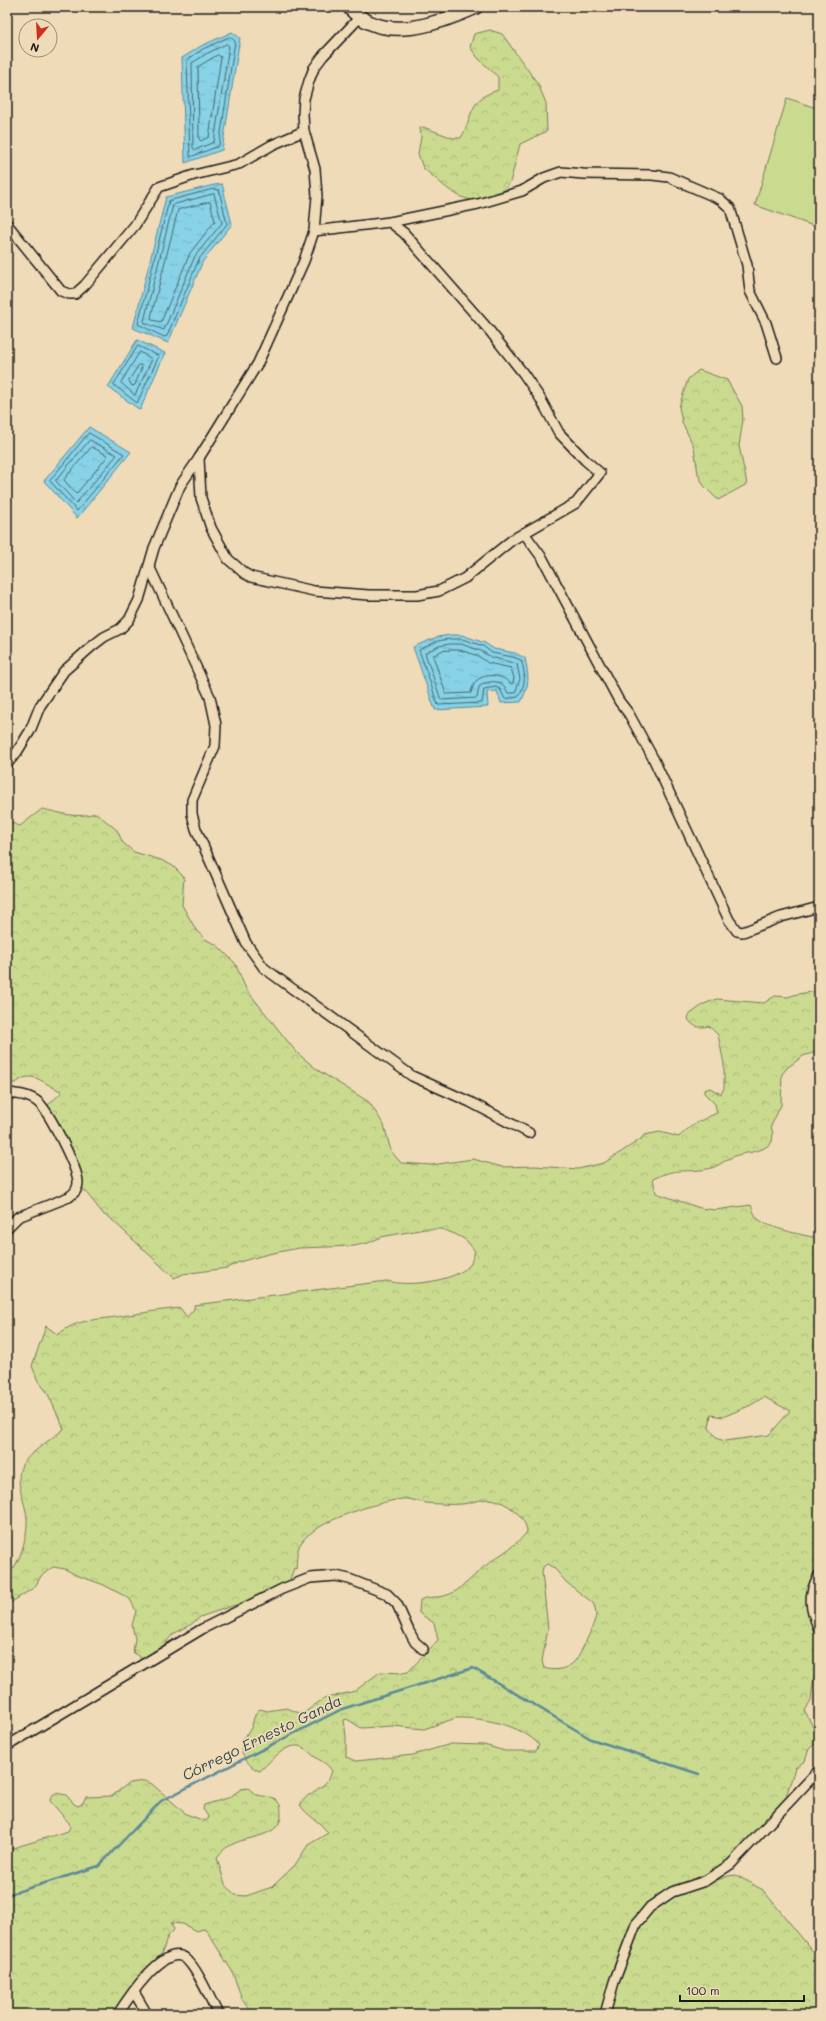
<svg xmlns="http://www.w3.org/2000/svg" width="826" height="2021" viewBox="0 0 826 2021" font-family="Mali,sans-serif">
<style>
.forest{fill:url(#forest-crowns);stroke:#737c56;fill-rule:evenodd}
.garden{fill:#cadb8f;stroke:#737c56}
.water{fill:url(#water-ripples);stroke:#5c8996}
.lines{fill:none;stroke-linecap:round;stroke-linejoin:round}
.shore{stroke:#47656d;stroke-width:1}
.stream{stroke:#5c8996;stroke-width:2.5}
.street-casing{stroke:#1c1c1c;stroke-width:12}
.secondary-casing{stroke:#1c1c1c;stroke-width:16}
.street{stroke:#f0dbb9;stroke-width:9}
.secondary{stroke:#f0dbb9;stroke-width:13}
.labels{text-anchor:middle;stroke-width:3.5;stroke-linejoin:round;paint-order:stroke}
.water-label{font-size:15px;font-style:italic;fill:#374a4f;stroke:#f0dbb9}
</style>
<defs>
<pattern id="forest-crowns" width="20" height="18" patternUnits="userSpaceOnUse"><rect width="20" height="18" fill="#cadb8f"/><path d="M2 6a3 3 0 1 1 6 0M12 15a3 3 0 1 1 6 0" fill="none" stroke="#adbb7b"/></pattern>
<pattern id="water-ripples" width="26" height="14" patternUnits="userSpaceOnUse"><rect width="26" height="14" fill="#87d2e7"/><path d="M2 4q2-2 4 0t4 0M15 11q2-2 4 0t4 0" fill="none" stroke="#74b4c6"/></pattern>
</defs>
<rect width="100%" height="100%" fill="#f0dbb9"/>
<filter id="ink" filterUnits="userSpaceOnUse"><feTurbulence type="fractalNoise" baseFrequency=".025" numOctaves="2"/><feDisplacementMap in="SourceGraphic" scale="8" xChannelSelector="R" yChannelSelector="G"/><feConvolveMatrix kernelMatrix="1 2 1 2 8 2 1 2 1" color-interpolation-filters="sRGB"/></filter>
<g filter="url(#ink)">
<!-- forest -->
<g class="forest">
<path d="M490,30L502,34L538,84L546,103L547,131L520,144L510,183L501,194L474,201L461,197L448,189L423,168L418,154L421,137L420,128L423,127L453,138H461C474,115 468,99 498,90V77L478,58L470,47L474,34Z"/>
<polygon points="699,370 727,380 742,406 743,419 739,446 747,484 718,500 704,486 698,474 694,447 682,422 679,407 688,379"/>
<path d="M42,809C63,813 74,819 96,813L117,830L123,843L134,852L161,860L173,866L184,877L182,905L196,930L205,939L217,945L235,963L246,989L297,1053L319,1071L369,1102L384,1125L391,1151L401,1163L431,1165L473,1159L502,1167L535,1166L578,1169L604,1163L641,1139L644,1135L660,1132L679,1137C689,1126 703,1119 717,1113L715,1104L704,1093V1090L710,1088L721,1094L724,1088V1064L718,1035L709,1026C699,1028 694,1028 688,1019L689,1015L704,1004L717,999L764,1003L775,996L788,997L797,994L819,991V1051L803,1056L787,1068L782,1074L781,1105L771,1126L773,1134L772,1142C761,1154 746,1151 732,1157C724,1161 716,1168 707,1169C684,1173 677,1167 653,1179L656,1193L700,1208L715,1210L751,1205C753,1210 754,1215 758,1219C769,1228 805,1236 819,1238V1670L814,1676L811,1700L805,1711L817,1735V1742L809,1749L805,1761L795,1768L784,1803L753,1847L718,1869L707,1882L710,1883L728,1876L736,1875L763,1890L819,1959V2014H254L242,1999L232,1971L208,1933L204,1929L196,1931L183,1924L171,1923L174,1930L168,1936L162,1953L145,1972L115,2014H7V1850L68,1831L70,1827L69,1823L50,1801L51,1796L56,1793L66,1795L74,1804L78,1806L82,1804L86,1797L112,1796L129,1783L145,1781L152,1784L186,1814L205,1821L209,1818L203,1809L204,1805L228,1798L241,1789L248,1788C251,1790 253,1793 256,1794C263,1798 273,1794 278,1802C281,1805 281,1810 281,1814C282,1837 248,1836 233,1844C226,1847 220,1852 217,1858L225,1884L235,1895L246,1896L272,1887L295,1865L308,1845L328,1833C320,1821 307,1816 300,1805C308,1790 328,1789 332,1771C327,1763 322,1762 315,1757C311,1754 307,1749 302,1747C287,1741 271,1761 260,1771C249,1768 238,1753 242,1742C244,1737 248,1733 251,1728C254,1721 253,1714 260,1709L267,1711L287,1708L299,1713H304L323,1699L355,1691L380,1672L403,1673L408,1672L438,1640L434,1623L419,1613L420,1600C429,1596 436,1598 444,1596C462,1592 474,1573 489,1563C502,1553 516,1546 527,1532C526,1517 509,1504 495,1500C484,1497 473,1503 462,1504C451,1505 438,1504 426,1503C418,1502 410,1498 402,1499C377,1502 315,1521 301,1543C296,1550 297,1561 296,1569L294,1568L290,1580L276,1591L200,1617L189,1626L173,1634L156,1654L143,1660L133,1652L135,1639L132,1625L136,1611L130,1599L104,1585L76,1575L65,1569L53,1567L41,1576L35,1587L7,1605V1575C20,1566 28,1534 27,1518C25,1500 14,1482 22,1465C27,1455 55,1436 64,1429L47,1392L38,1381L32,1366L46,1326L58,1335C76,1318 100,1320 122,1316C142,1313 160,1310 180,1308L187,1317L194,1309V1305L387,1281C407,1287 454,1282 470,1265C472,1262 473,1255 475,1251L466,1240L455,1234L441,1229H425L381,1237L368,1243L354,1246L299,1248L268,1254L239,1262L227,1268L183,1274L174,1278L109,1217L104,1215L81,1186L47,1106L61,1093V1091C44,1085 33,1068 16,1083H12L7,1086V821L20,826ZM764,1397L790,1411L769,1435L725,1441L718,1439L709,1428L711,1415L723,1417L751,1405ZM547,1564L554,1568L566,1582L593,1603C595,1607 596,1611 596,1615C594,1626 580,1656 573,1663C565,1670 553,1671 544,1668L542,1661L548,1629L542,1572L543,1567ZM456,1718C481,1717 522,1725 539,1745L536,1751H505L484,1745L451,1744L413,1755L356,1761L346,1757V1736L344,1720L347,1719L361,1728L392,1726L424,1729Z"/>
</g>
<!-- garden -->
<polygon class="garden" points="787,98 819,109 819,228 755,205"/>
<!-- water -->
<g class="water">
<polygon points="232,32 240,38 222,150 185,163 182,58 201,46"/>
<polygon points="222,184 232,224 203,261 168,343 133,328 166,197 214,185"/>
<polygon points="137,340 165,353 140,410 108,387"/>
<polygon points="89,427 131,452 77,518 44,481"/>
<path d="M450,635H462L485,643L494,649L515,653L525,658C529,678 530,683 521,702L501,703L497,691L487,692L488,707L435,710L413,647L437,637Z"/>
</g>
<g class="lines">
<!-- shore -->
<g class="shore">
<polygon points="230,37 235,41 219,146 190,157 187,60 203,49"/>
<polygon points="227,44 229,46 214,142 195,150 193,148 192,63 206,54"/>
<polygon points="218,55 221,57 209,137 201,141 199,139 198,67"/>
<polygon points="214,189 219,190 227,224 199,259 167,336 164,337 138,324 169,201"/>
<polygon points="214,194 222,223 195,256 164,330 145,323 144,321 173,205"/>
<polygon points="210,202 215,221 190,253 161,322 152,320 151,317 178,210"/>
<polygon points="138,346 159,356 137,403 114,385"/>
<polygon points="140,352 152,359 135,395 121,383"/>
<polygon points="139,365 141,365 142,367 135,385 132,386 129,381"/>
<polygon points="89,433 124,454 77,511 50,481"/>
<polygon points="90,440 117,455 76,503 56,481"/>
<polygon points="92,447 107,455 107,457 76,494 64,480"/>
<path d="M450,639H462L483,646L492,653L513,657L521,660C526,675 526,684 518,697L505,699L500,689L496,687L484,689L482,703L438,705L419,650L438,641Z"/>
<path d="M450,644H461L481,651L491,657L517,664L520,679L515,693H508C506,691 506,687 503,685C497,679 484,682 479,687L477,698L441,700L425,653L439,646Z"/>
<path d="M451,650H460L478,656L488,663L511,668L514,678L513,683L511,684C503,675 486,672 476,681C473,685 472,689 471,693L446,694L433,656L441,651Z"/>
</g>
<!-- stream -->
<polyline class="stream" points="7,1895 99,1866 161,1801 342,1709 473,1668 591,1739 699,1774"/>
<!-- street casing -->
<g class="street-casing">
<g id="street">
<polyline points="7,224 61,291 69,294 75,294 85,285 135,225 159,187 194,175 239,164 272,145 304,131"/>
<polyline points="314,231 390,222 478,204 522,191 544,178 561,172 583,174 652,175 669,177 720,199 730,208 747,265 750,291 766,323 777,358"/>
<polyline points="199,458 201,498 211,528 228,559 244,573 251,577 314,591 369,595 417,595 439,591 465,578 512,540 576,503 600,473 585,460 559,433 540,398 523,373 489,330 404,233 390,222"/>
<polyline points="524,533 543,559 619,701 629,714 654,760 729,920 737,931 743,932 781,917 819,907"/>
<polyline points="149,566 204,684 210,697 216,725 215,746 192,800 192,814 196,829 246,943 264,968 412,1076 470,1102 529,1133"/>
<polyline points="7,764 17,752 30,731 40,706 64,671 91,647 104,637 120,629 129,620 139,600 154,548 180,486 199,458 258,363 304,261 314,231 317,196 315,169 304,131 303,114 304,99 309,81 314,68 323,56 360,17"/>
<path d="M7,1093C18,1094 30,1095 39,1103C49,1112 78,1169 78,1182C78,1190 74,1193 69,1197L18,1217L7,1228"/>
<path d="M819,1575C807,1595 810,1609 819,1629"/>
<polyline points="7,1746 202,1629 282,1589 310,1578 336,1576 349,1579 387,1594 397,1604 409,1631 415,1642 423,1649"/>
<polyline points="134,1992 147,2014"/>
<path d="M118,2014C127,2000 164,1943 185,1958C198,1969 210,1999 218,2014"/>
<polyline points="605,2014 614,1982 636,1924 650,1907 672,1892 705,1881 731,1864 819,1770"/>
</g>
</g>
<!-- secondary casing -->
<g class="secondary-casing">
<path id="secondary" d="M349,7C382,45 438,24 476,7"/>
</g>
<!-- street -->
<use href="#street" class="street"/>
<!-- secondary -->
<use href="#secondary" class="secondary"/>
</g>
</g>
<g class="labels">
<!-- water labels -->
<g class="water-label">
<text transform="translate(262 1738) rotate(-26)" y="5">Córrego Ernesto Ganda</text>
</g>
</g>
<!-- margin -->
<rect width="826" height="2021" fill="none" stroke="#f0dbb9" stroke-width="24"/>
<rect x="12" y="12" width="802" height="1997" fill="none" stroke="#1c1c1c" stroke-width="1.5" filter="url(#ink)"/>
<!-- north arrow -->
<g transform="translate(38 38) rotate(198)"><circle r="19" fill="#f0dbb9" stroke="#9b8f7a"/>
<path d="M0-3L7 15L0 10L-7 15Z" fill="#c8321e"/>
<text y="-6" font-size="11" font-weight="bold" text-anchor="middle" fill="#1c1c1c">N</text>
</g>
<!-- scale -->
<path d="M680 1995v6h124v-6" fill="none" stroke="#1c1c1c" stroke-width="2"/>
<text x="686" y="1995" font-size="12" fill="#1c1c1c" stroke="#f0dbb9" stroke-width="3" paint-order="stroke">100 m</text>
</svg>
